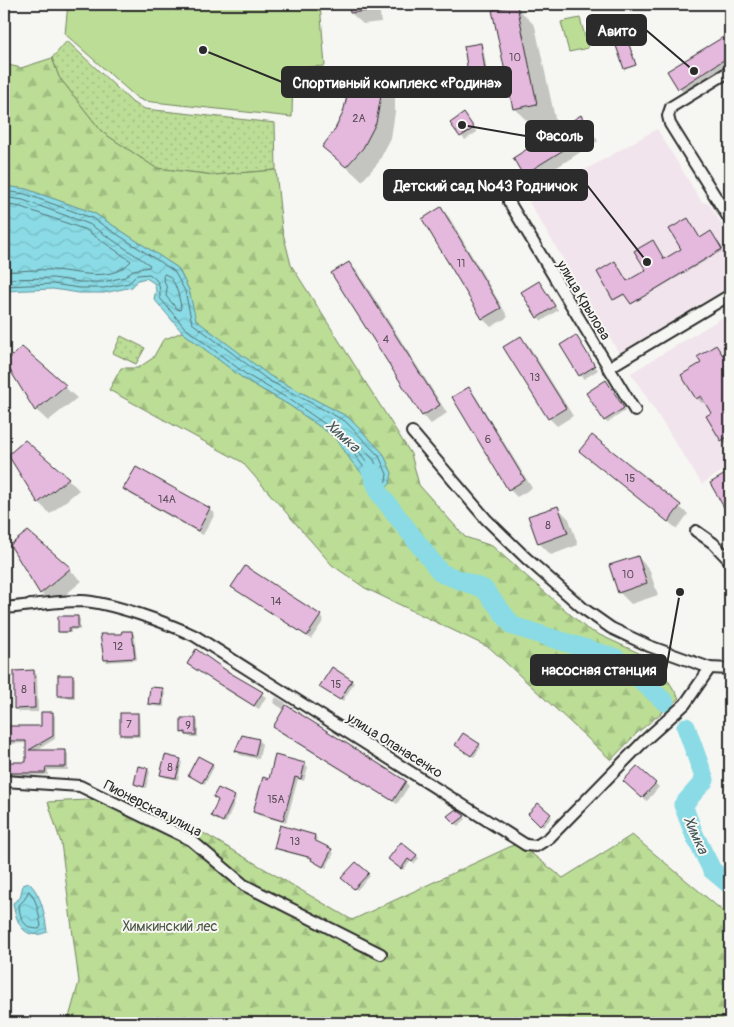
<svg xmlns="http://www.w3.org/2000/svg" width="734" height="1027" viewBox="0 0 734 1027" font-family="Pangolin,sans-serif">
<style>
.built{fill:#f1e4ec}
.green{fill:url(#green-dots);stroke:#738460}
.forest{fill:url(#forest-firs);stroke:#738460}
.pitch{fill:#bbdd96;stroke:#738460}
.water{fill:url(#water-waves);stroke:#64959b}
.shadow{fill:#0003}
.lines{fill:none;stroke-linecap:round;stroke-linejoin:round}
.shore{stroke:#517175;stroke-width:1}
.river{stroke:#8adbe5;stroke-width:19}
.building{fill:#e5b9de;stroke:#2b2b2b}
.minor-casing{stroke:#2b2b2b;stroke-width:14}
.minor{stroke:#f6f6f2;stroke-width:10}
.labels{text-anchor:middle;stroke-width:4;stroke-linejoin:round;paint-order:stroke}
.number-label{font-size:11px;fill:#5a4e58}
.street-label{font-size:14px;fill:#2b2b2b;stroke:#f6f6f2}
.park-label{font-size:14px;fill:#4f5846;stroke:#f6f6f2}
.water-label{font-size:15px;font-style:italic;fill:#43575a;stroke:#f6f6f2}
.leader{fill:none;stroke:#2b2b2b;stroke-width:2}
.callout-dot{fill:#2b2b2b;stroke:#f6f6f2;stroke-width:2}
.callout{fill:#2b2b2b;stroke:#2b2b2b;stroke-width:2}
.callout-label{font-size:15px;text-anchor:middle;font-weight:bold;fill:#fff}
</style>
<defs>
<pattern id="green-dots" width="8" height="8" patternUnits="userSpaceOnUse" patternTransform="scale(1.25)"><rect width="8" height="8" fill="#bbdd96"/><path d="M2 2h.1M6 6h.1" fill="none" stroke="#a1be81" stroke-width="1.8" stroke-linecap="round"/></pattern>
<pattern id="forest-firs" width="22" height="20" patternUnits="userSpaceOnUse" patternTransform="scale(1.25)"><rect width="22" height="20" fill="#bbdd96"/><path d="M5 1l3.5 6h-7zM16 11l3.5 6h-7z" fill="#a1be81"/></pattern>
<pattern id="water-waves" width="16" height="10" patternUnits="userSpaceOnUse" patternTransform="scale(1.25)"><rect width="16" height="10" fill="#8adbe5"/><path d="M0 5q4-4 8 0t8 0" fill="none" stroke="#77bcc5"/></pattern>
</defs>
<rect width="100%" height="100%" fill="#f6f6f2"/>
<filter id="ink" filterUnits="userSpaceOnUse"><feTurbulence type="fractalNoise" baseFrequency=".02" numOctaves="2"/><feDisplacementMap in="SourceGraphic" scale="10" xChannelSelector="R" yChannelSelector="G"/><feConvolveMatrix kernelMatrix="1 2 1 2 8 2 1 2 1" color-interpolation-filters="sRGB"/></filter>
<g filter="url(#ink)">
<!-- built -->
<g class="built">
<polygon points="657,129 701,201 710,205 730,238 730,286 619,353 529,202"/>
<polygon points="730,313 730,466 702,484 631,373"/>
</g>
<!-- green -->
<g class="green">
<polygon points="67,41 133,103 145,109 275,123 276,170 214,175 156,168 102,132 59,77 52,58"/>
<polygon points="121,336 145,348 136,364 113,353"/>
</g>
<!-- forest -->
<g class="forest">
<polygon points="52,58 59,77 102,132 156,168 214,175 276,170 282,229 291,265 411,454 419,485 465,537 492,546 587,629 656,661 679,698 637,733 611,760 490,648 365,588 332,565 242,462 109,390 121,368 138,368 153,358 163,340 182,332 244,379 289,405 336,438 352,462 392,474 383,453 348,417 270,376 195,320 189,290 178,268 94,213 26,189 4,186 4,64 21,68"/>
<polygon points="126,798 193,827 352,920 518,843 563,878 632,835 730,917 730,1023 53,1023 68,1021 79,982 61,843 48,802"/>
</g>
<!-- pitch -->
<g class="pitch">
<polygon points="68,4 320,4 325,66 293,68 292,117 144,101 137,98 65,34"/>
<polygon points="580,18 588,48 569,52 561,22"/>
</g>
<!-- water -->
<g class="water">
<polygon points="4,186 26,189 94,213 178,268 189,290 196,320 270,376 348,417 383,453 392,473 390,484 380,494 352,462 336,438 289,405 244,379 182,332 154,299 156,290 154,283 146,278 138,280 132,287 104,293 79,293 53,289 4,291"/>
<path d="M29,883C42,895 45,916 47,932C23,942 16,921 13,903L20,898L23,885Z"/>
</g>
<!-- shadow -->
<g class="shadow">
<polygon points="350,4 379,4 381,22 363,24 351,13"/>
<polygon points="516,6 535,26 556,123 533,127 514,108"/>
<polygon points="730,34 730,65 684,93 679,88 669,72"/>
<polygon points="481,45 483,47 487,72 471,75 469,72"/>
<polygon points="379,70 395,86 395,112 391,138 378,163 362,181 324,147"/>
<polygon points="580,117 588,125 598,141 532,183 524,175 514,159"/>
<polygon points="467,119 477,132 465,140 452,124"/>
<polygon points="441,209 449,217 508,317 491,327 483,319 424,219"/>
<polygon points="712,233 722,251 632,304 626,294 615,300 598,273 627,283"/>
<polygon points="349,263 357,271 447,413 431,424 423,416"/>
<polygon points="539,282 558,310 542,321 538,317"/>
<polygon points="575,336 598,370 584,379 580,375"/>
<polygon points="521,338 529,346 573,416 557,426 549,418 505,347"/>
<polygon points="716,346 722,353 730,349 730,443 727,445 722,440 713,413 706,401 702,403 697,398 703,363"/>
<polygon points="22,349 77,398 48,421 36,410"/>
<polygon points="608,384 625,411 607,423 588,393"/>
<polygon points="468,389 476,397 532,488 517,497 509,489 453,398"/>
<polygon points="593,436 688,514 677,529 581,451"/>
<polygon points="10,455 68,479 79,490 50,514 39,503"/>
<polygon points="136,468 209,509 215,514 203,535 130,494 125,489"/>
<polygon points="557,507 569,519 578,545 551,555 539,543"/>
<polygon points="730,531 730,542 726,534"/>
<polygon points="28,532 82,581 53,605 41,593 12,546"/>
<polygon points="638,557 649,569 658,595 631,604 619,592"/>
<polygon points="233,587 320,616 324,620 311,639"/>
<polygon points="77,617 80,619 80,630 71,630 71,633 61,633 59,631"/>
<polygon points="132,632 134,634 137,660 107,662 105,660 122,635"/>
<polygon points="189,664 227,672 266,697 259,709 230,692"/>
<polygon points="332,669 354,683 343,701 323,689"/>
<polygon points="33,671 37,675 38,712 19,712 16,708"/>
<polygon points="73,676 75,678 75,698 62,698 59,696"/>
<polygon points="163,690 165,692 164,707 152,706 150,703"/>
<polygon points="276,697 286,703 285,706 405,782 409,786 397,804 278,731 274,727 285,710 273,703"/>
<polygon points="52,713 55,716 55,739 35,751 65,751 68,754 68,770 48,770 48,775 12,776 9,773 28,763 27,743 10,744 7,740 43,727"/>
<polygon points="137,714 139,716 140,737 124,737 122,735"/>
<polygon points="195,719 198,721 198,737 190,737 184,734 182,732"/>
<polygon points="258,740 262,744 259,759 240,755 236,751"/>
<polygon points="479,745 481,747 474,757 458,747"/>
<polygon points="276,757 305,764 308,767 304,781 298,779 286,823 258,815 255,812 270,780"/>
<polygon points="180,760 182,762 178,780 164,777 161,774"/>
<polygon points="212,765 214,767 205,784 192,777"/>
<polygon points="139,767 148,769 150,772 146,788 138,786 135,784"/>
<polygon points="638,768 659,787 647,801 625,781"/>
<polygon points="234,797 236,799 226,823 213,816 219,800"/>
<polygon points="538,805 552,817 543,827 529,814"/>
<polygon points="449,816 464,816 466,819 458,826"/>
<polygon points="314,836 317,838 316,842 334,853 326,868 315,862 313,859 278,850 275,848"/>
<polygon points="401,844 419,858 414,864 411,861 403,870 392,861"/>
<polygon points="356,863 370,876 357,890 342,878"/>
</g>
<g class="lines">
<!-- shore -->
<g class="shore">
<path d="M4,191L25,194L92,218L174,271L185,291L192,323L268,380L345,421L379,456L387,474L386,481L381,486L377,485L339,434L292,401L247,375L185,328L160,298C160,286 160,281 149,274L137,275L129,283L104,288H79L53,284L4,286"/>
<polyline points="4,197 23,200 89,224 150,265 149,267 133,270 125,277 103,282 80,282 53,278 4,279"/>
<path d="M4,204L21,207L86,230L131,261C112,283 80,272 54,270C38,269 20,271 4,272"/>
<path d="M165,274C176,278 179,297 181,307L180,310L177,309L166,296L167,289L163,277Z"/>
<polygon points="358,446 361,446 374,460 377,467 377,470 373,470 357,449"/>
<path d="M29,891C37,898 39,916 41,926L39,929C24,929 20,919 19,905L24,900Z"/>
</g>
<!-- river -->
<g class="river">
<polyline points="371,472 380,494 441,573 484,589 513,626 616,658 665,702"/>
<polyline points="686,727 705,780 683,805 694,834 712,870 730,885"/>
</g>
</g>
<!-- building -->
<g class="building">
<polygon points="349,4 381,4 382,9 350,13"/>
<polygon points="517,5 537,104 513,109 492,10"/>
<polygon points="624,30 636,65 624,69 612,34"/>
<polygon points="730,33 730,56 678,89 667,71"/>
<polygon points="481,43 485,70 468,73 464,46"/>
<polygon points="380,69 381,96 376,123 363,148 346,167 322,147 334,131 343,113 348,92 348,72"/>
<polygon points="464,113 474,128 460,137 450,123"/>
<polygon points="581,115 591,133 523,175 513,158"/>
<polygon points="441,207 501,308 482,319 422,219"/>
<polygon points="688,218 700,238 711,231 722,249 631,304 624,294 613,300 597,272 615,261 627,281 646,270 634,251 653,240 664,259 681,249 669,229"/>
<polygon points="349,262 440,405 422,416 331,273"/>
<polygon points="539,281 555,306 537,318 521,292"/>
<polygon points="576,335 595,366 579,376 560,345"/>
<polygon points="521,336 566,408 548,419 503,347"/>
<polygon points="716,345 724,357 730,353 730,435 721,441 706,416 711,413 701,396 696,399 681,375 701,363 697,357"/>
<polygon points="22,347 66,385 35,411 5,362"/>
<polygon points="606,380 624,408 604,421 586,393"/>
<polygon points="469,387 525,480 508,490 452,397"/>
<polygon points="592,435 681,505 668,522 579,451"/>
<polygon points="25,440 69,478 38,503 8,455"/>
<polygon points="136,467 210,508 198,531 123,489"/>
<polygon points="727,473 730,478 730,518 710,483"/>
<polygon points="558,506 568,533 538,544 528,516"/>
<polygon points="28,531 71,568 40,594 10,545"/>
<polygon points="638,556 647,583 618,593 609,565"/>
<polygon points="245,566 321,615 307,636 231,587"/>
<polygon points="58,616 78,616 78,628 69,628 69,632 58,632"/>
<polygon points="122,631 132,631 135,658 104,660 100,634 121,634"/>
<polygon points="196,649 227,671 263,692 254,706 187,664"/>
<polygon points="332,667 352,680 340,700 319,687"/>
<polygon points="34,670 35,708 14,709 14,671"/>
<rect x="58" y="675" width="15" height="21"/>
<polygon points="150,687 163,688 162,705 148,704"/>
<polygon points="286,705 406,781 393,801 273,727"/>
<polygon points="41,712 53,712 53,736 29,750 66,750 66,767 46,767 45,773 8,773 8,762 26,762 26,741 6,741 6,726 41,726"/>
<rect x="120" y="713" width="18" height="22"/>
<polygon points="181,718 196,718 196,735 186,735 186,732 181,733"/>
<polygon points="463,733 480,744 471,756 455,745"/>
<polygon points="242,735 259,739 255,756 235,751"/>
<polygon points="165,755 181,759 176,778 160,775"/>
<polygon points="275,755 305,763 301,779 295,777 283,821 253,812 263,777 269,779"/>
<polygon points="198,756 213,764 202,783 188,775"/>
<polygon points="138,766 148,768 144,787 134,784"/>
<polygon points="637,766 656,783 642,798 623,781"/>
<polygon points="218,788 235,796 223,822 211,816 218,800 213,797"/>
<polygon points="538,803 551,814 540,826 528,814"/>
<polygon points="456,809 465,816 455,824 447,816"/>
<polygon points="280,825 315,835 314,840 332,849 323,867 311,860 312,858 274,848"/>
<polygon points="401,842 417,855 412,862 408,859 401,869 388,859"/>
<polygon points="356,862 369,873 354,889 341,878"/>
</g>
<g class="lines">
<!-- minor casing -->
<g class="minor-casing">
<g id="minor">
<polyline points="730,71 671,107 668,116 670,124 730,220"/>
<polyline points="509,202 635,411"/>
<polyline points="608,368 730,295"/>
<polyline points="412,432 486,519 526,558 584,609 611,628 649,646 710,668 730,669"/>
<polyline points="696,531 713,543 730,561"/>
<path d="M4,608C29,606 55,601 81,601C110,602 168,623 195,636L526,845L536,846L549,838L644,741L685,704L710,668"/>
<polyline points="4,781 80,786 191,840 244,885 381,954"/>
</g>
</g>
<!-- minor -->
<use href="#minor" class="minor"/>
</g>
</g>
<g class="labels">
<!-- number labels -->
<g class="number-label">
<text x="515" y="61">10</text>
<text x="359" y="122">2А</text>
<text x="461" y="267">11</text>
<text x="386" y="343">4</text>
<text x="535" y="381">13</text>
<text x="488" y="443">6</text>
<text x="630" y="482">15</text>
<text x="167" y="503">14А</text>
<text x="548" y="529">8</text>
<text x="628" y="578">10</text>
<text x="276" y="605">14</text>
<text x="118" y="650">12</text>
<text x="336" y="688">15</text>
<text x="24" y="693">8</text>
<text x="129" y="728">7</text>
<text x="188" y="729">9</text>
<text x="170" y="771">8</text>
<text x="276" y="803">15А</text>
<text x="295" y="845">13</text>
</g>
<!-- street labels -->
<g class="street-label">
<text transform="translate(584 300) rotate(59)" y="5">улица Крылова</text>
<text transform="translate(395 745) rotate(32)" y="5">улица Опанасенко</text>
<text transform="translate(153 808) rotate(27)" y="5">Пионерская улица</text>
</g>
<!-- park labels -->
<g class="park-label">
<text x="170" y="931">Химкинский лес</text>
</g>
<!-- water labels -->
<g class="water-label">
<text transform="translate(343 436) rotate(42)" y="5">Химка</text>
<text transform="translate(696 835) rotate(66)" y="5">Химка</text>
</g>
</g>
<!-- callouts -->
<path class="leader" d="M694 71L646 30M203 50L282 82M462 125L526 136M647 262L587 185M680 592L666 670"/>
<g class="callout-dot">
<circle cx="694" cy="71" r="5"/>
<circle cx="203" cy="50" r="5"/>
<circle cx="462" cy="125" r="5"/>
<circle cx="647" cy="262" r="5"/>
<circle cx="680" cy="592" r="5"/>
</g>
<g class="callout">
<rect x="587" y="15" width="59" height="30" rx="5"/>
<rect x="282" y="67" width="229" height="30" rx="5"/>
<rect x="526" y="121" width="67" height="30" rx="5"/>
<rect x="384" y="170" width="203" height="30" rx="5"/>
<rect x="531" y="655" width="135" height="30" rx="5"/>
</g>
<g class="callout-label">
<text x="617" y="36">Авито</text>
<text x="397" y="88">Спортивный комплекс «Родина»</text>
<text x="560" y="141">Фасоль</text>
<text x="486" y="191">Детский сад №43 Родничок</text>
<text x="599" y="675">насосная станция</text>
</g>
<!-- margin -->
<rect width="734" height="1027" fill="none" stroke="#f6f6f2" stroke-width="20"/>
<rect x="10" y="10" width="714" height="1007" fill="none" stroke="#2b2b2b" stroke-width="2" filter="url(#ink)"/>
</svg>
